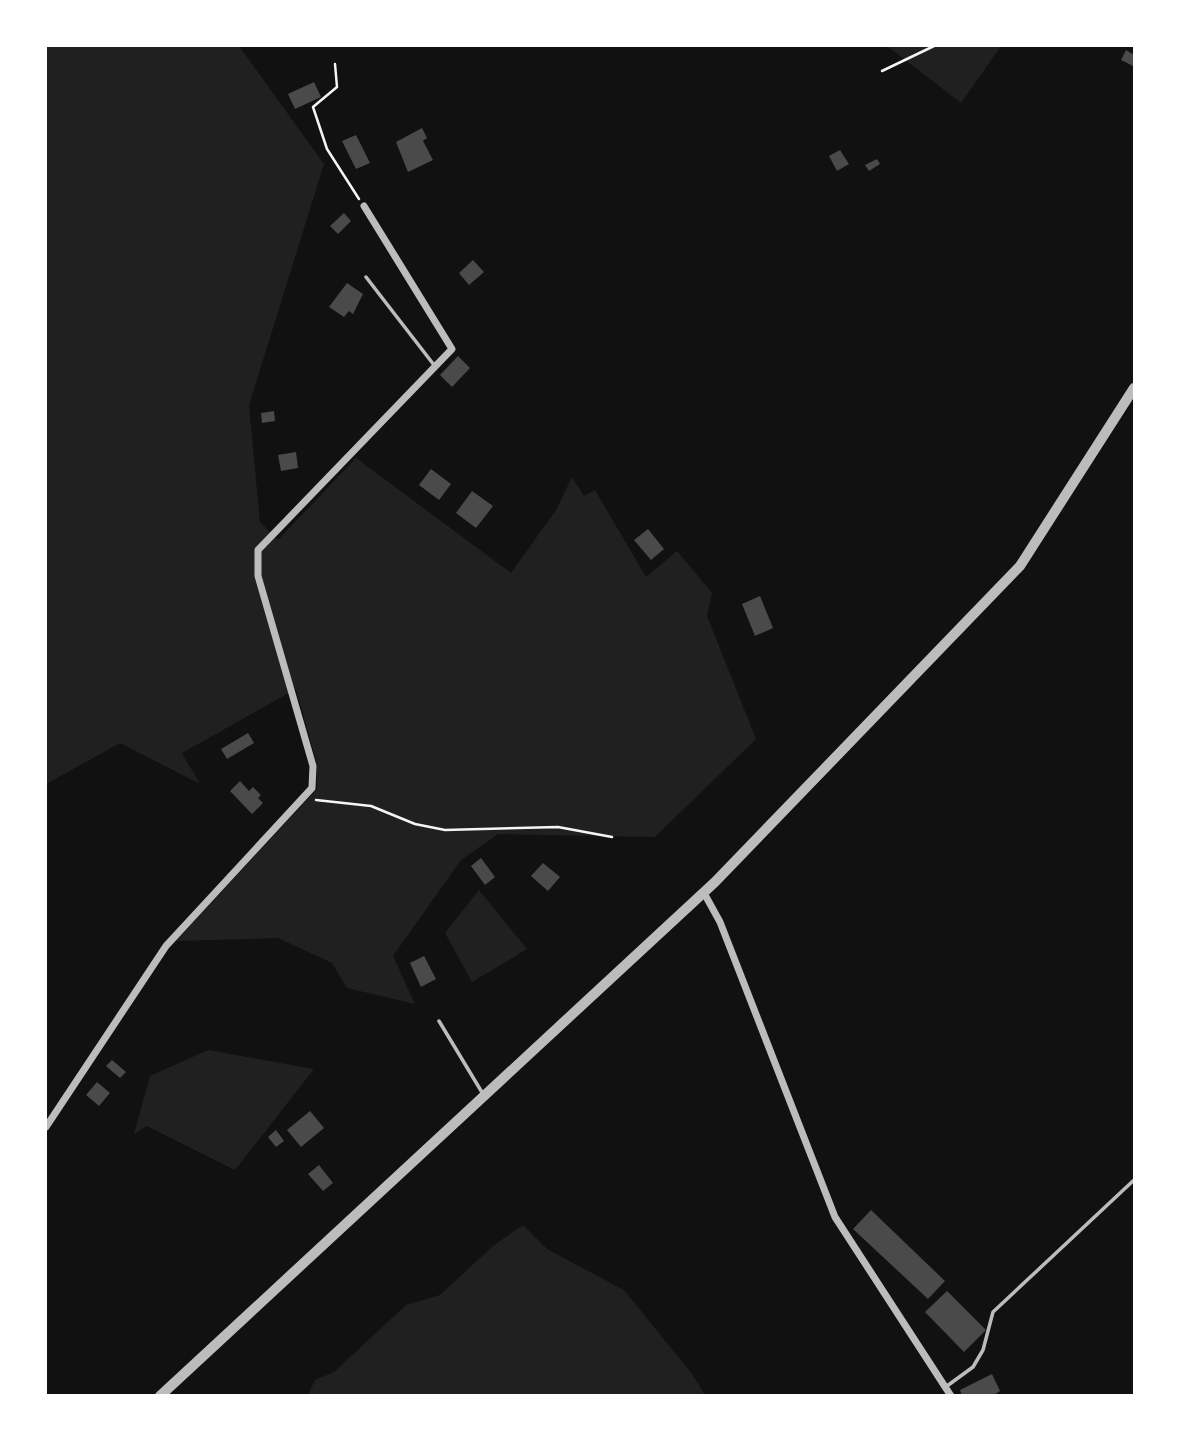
<svg xmlns="http://www.w3.org/2000/svg" width="1180" height="1441" viewBox="0 0 1180 1441" font-family="Poppins,sans-serif">
<style>
.green{fill:#202020}
.building{fill:#4a4a4a}
.lines{fill:none;stroke-linecap:round;stroke-linejoin:round}
.path{stroke:#f5f5f5;stroke-width:2.5}
.service{stroke:#bcbcbc;stroke-width:3.5}
.minor{stroke:#bcbcbc;stroke-width:7}
.tertiary{stroke:#bcbcbc;stroke-width:10}
</style>
<rect width="100%" height="100%" fill="#111"/>
<path class="green" d="M46,46H239L324,164L249,405L260,522L278,540L356,458L511,573L556,510L572,477L584,496L595,490L646,577L677,551L712,593L707,616L756,739L655,837L498,834L461,860L393,956L415,1004L347,988L332,963L278,938L176,941L317,789V764L296,689L182,753L200,784L120,743L46,784Z
M887,46H1001L961,103Z
M479,890L527,949L472,982L445,933Z
M208,1050L314,1069L235,1170L147,1126L134,1134L150,1076Z
M523,1225L547,1249L624,1290L692,1374L705,1395H308L315,1380L334,1372L406,1305L440,1295L493,1246Z"/>
<path class="building" d="M1126,50L1134,55L1133,66L1121,60Z
M314,82L321,97L295,109L288,94Z
M422,128L427,138L423,141L433,160L408,172L396,142Z
M356,135L370,163L356,169L342,141Z
M840,150L849,164L837,171L829,156Z
M877,159L880,164L869,171L865,165Z
M344,213L351,221L338,234L330,226Z
M473,260L484,272L469,285L459,273Z
M347,283L363,294L353,314L349,311L344,317L329,307Z
M458,356L470,368L452,387L440,375Z
M274,411L275,421L262,423L261,413Z
M296,452L298,468L281,471L278,455Z
M431,469L451,484L439,500L419,485Z
M472,491L493,506L476,528L456,513Z
M648,529L664,549L651,560L634,540Z
M760,596L773,628L755,636L742,604Z
M248,733L254,743L227,759L221,749Z
M240,781L249,791L253,787L261,795L258,798L263,803L252,814L230,791Z
M481,858L495,877L485,885L471,866Z
M543,863L560,877L548,891L531,876Z
M424,956L436,979L421,987L410,963Z
M112,1060L126,1072L120,1078L106,1066Z
M97,1082L110,1093L99,1106L86,1095Z
M310,1111L324,1128L301,1147L287,1130Z
M276,1130L284,1141L276,1147L268,1137Z
M319,1165L333,1183L323,1191L308,1174Z
M871,1210L945,1281L928,1299L853,1229Z
M947,1291L986,1330L964,1352L925,1312Z
M992,1374L1000,1391L992,1396H962L960,1390Z"/>
<g class="lines">
<path class="path" d="M335,64L337,87L313,107L327,149L359,199
M882,71L934,46
M316,800L371,806L415,824L445,830L558,827L612,837"/>
<path class="service" d="M366,277L434,365
M439,1021L483,1094
M947,1386L973,1367L983,1350L993,1312L1134,1180"/>
<path class="minor" d="M704,893L720,922L835,1217L951,1396
M46,1127L166,946L312,788L313,766L258,576V550L452,349L364,206"/>
<path class="tertiary" d="M160,1396L715,882L1020,566L1134,388"/>
</g>
<rect width="1180" height="1441" fill="none" stroke="#ffffff" stroke-width="94"/>
</svg>
